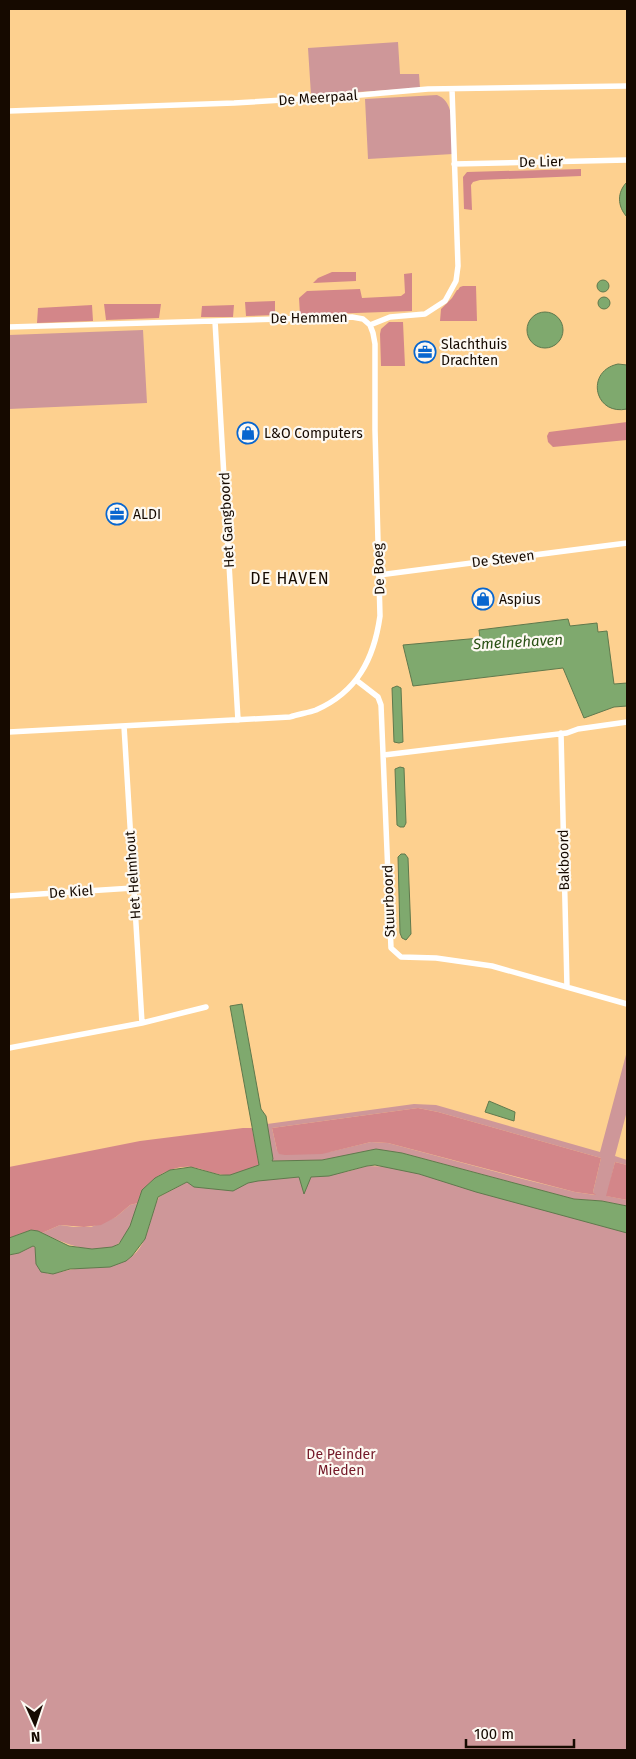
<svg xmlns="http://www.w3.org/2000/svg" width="636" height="1759" viewBox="0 0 636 1759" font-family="'Fira Sans',sans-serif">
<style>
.green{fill:#ce9799;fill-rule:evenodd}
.forest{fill:#d38689}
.water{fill:#7fa96e;stroke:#60794d}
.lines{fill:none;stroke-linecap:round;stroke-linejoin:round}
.street{stroke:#fff;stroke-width:5.5}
.labels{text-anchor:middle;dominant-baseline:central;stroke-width:4.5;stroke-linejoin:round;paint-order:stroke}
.street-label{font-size:14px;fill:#160a00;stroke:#fdf9f2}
.poi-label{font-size:14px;fill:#160a00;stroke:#fdf9f2;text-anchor:start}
.park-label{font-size:14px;fill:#741928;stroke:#fdf9f2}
.water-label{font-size:15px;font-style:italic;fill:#295114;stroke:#fdf9f2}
.quarter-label{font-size:16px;letter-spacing:1px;fill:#160a00;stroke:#fdf9f2}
</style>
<rect width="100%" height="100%" fill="#fdd08f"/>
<path class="green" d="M398,42L400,74H419L420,88L311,95L308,48Z
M437,95C457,102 452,136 453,154L368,159L365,99Z
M143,330L147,403L9,409V335Z
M627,1051V1111L615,1156L627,1160V1165L615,1162L607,1196L627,1200V1206L602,1201L574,1199L402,1153L390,1152L322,1160L271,1161L267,1124L414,1104L436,1105L600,1152ZM418,1108L438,1112L601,1158L593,1192L595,1195L575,1192L519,1178L388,1143L371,1142L329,1152L277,1150L272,1128Z
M367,1166L403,1167L627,1231V1750H9V1255L19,1253L33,1246L37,1250L36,1264L48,1274C57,1274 66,1270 75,1269C104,1265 131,1271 145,1238C151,1225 152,1210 159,1197L187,1182L243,1181L346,1172Z
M138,1203C135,1216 130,1233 120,1242C101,1260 61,1242 42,1233L60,1225L74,1227H91L116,1217L130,1205Z"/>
<path class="forest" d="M581,169V176L480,180L473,182L471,185L472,210L464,209L463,177L467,172Z
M332,272H356V281L313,283L318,278Z
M412,273V311L300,315L299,298L307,291L360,289L362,298L401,296L405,293L404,274Z
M463,286H476L477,321H440L441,309L452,298L457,290H458L460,287Z
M275,301V315L246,316L245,302Z
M104,304H161L159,318L106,320Z
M92,305L93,321L37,323L38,308Z
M234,305L233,317H201L202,306Z
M389,322H403L405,366H381L380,334L381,329Z
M627,422V440L553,447L548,442L547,436L549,432Z
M418,1108L438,1112L601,1158L593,1192L596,1195L575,1192L388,1143L371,1142L322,1154L285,1155L279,1154L277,1150L272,1128Z
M243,1128H252L259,1165C250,1168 240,1175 230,1175C216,1176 205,1169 192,1167C170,1164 142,1182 138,1203L130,1205L116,1217L101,1225L84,1227L60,1225L42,1233L31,1230L9,1238V1167L140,1141Z
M615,1162L627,1165V1200L606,1196Z"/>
<path class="water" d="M627,182V217C617,206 617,192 627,182Z
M597 286a6 6 0 1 1 12 0a6 6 0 1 1-12 0Z
M598 303a6 6 0 1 1 12 0a6 6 0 1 1-12 0Z
M527 330a18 18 0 1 1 36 0a18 18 0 1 1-36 0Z
M618,364L627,365V409C594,416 585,371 618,364Z
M568,619L570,626L597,623L598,632L607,631L614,684L627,683V706L614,707L584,718L563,668L413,686L403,645L480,638L479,630Z
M397,686L401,688L403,742L399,743L394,742L392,688Z
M400,767L404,768L406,823L404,827H400L397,825L395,769Z
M401,854H405L408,858L411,934L406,940L402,938L400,933L398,857Z
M242,1004L261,1109L266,1116L273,1159L272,1161L322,1160L376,1149L402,1153L574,1199L602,1201L627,1206V1233L476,1192L419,1174L375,1165L367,1166L329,1176L311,1177L304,1194L299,1177L258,1181L248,1183L233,1191L194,1187L187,1182L158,1197L145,1239L132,1256L126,1261L110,1267L70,1269L53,1274L41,1272L36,1264L35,1247L33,1246L19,1253L9,1255V1238L31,1230L38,1231L69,1246L92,1249L112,1247L119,1244L130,1226L142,1190L155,1178L170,1170L191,1167L220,1175H230L259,1165L230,1006Z
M489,1101L515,1112L514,1121L485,1112Z"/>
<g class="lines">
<path class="street" d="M9,111L234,103L349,96L428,89L627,86
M454,164L627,160
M215,321L238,720
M9,327L352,317L363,319L370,325L390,317L425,314L445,301L456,281L458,266L452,89
M379,575L627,543
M356,680L378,697L381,705L391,948L401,957L436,958L492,966L627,1004
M124,726L142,1023
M9,732L290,717C298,714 308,713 316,710C357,692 374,659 380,616L375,430V344L373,333L370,325
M561,733L567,987
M384,755L567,733L578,729L627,722
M9,896L133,888
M9,1048L142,1023L206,1007"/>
</g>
<defs>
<g id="office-ring" transform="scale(1.125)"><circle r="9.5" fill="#fdf9f2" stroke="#0866cf" stroke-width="1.5"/><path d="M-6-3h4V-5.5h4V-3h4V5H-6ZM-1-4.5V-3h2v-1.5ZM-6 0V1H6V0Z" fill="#0866cf"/></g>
<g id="shop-ring" transform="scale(1.125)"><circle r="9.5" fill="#fdf9f2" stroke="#0866cf" stroke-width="1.5"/><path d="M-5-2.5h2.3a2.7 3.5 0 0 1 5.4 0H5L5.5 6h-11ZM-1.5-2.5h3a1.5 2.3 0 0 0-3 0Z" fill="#0866cf"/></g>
</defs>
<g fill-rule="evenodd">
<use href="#office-ring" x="425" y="352"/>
<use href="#shop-ring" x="248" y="433"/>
<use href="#office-ring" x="117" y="514"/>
<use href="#shop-ring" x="483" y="599"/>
</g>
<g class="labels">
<g class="street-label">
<text transform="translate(318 98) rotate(-4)">De Meerpaal</text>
<text transform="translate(541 162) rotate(-1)">De Lier</text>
<text transform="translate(309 318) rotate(-1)">De Hemmen</text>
<text transform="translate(227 520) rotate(-93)">Het Gangboord</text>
<text transform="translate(503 559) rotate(-7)">De Steven</text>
<text transform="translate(379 569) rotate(-92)">De Boeg</text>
<text transform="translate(564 860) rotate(-91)">Bakboord</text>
<text transform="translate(133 875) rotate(-94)">Het Helmhout</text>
<text transform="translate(71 892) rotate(-4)">De Kiel</text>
<text transform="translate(389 901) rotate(-92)">Stuurboord</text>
</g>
<g class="poi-label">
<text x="441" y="344">Slachthuis<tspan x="441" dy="16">Drachten</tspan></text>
<text x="264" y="433">L&amp;O Computers</text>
<text x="133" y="514">ALDI</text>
<text x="499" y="599">Aspius</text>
</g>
<g class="park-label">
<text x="341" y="1454">De Peinder<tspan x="341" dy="16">Mieden</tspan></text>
</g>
<g class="water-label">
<text transform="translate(518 642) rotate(-3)">Smelnehaven</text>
</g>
<g class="quarter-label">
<text x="290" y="578">DE HAVEN</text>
</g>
</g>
<rect width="636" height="1759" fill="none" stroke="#160a00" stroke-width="20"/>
<g transform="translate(35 1724) rotate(177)" stroke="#fdf9f2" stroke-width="4" paint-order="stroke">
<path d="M0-4L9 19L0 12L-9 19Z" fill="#160a00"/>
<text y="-8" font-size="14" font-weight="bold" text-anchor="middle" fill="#160a00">N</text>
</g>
<path d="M466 1739v8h108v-8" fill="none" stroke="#160a00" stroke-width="2.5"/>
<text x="474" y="1739" font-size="15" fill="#160a00" stroke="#fdf9f2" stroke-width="4" paint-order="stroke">100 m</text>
</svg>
